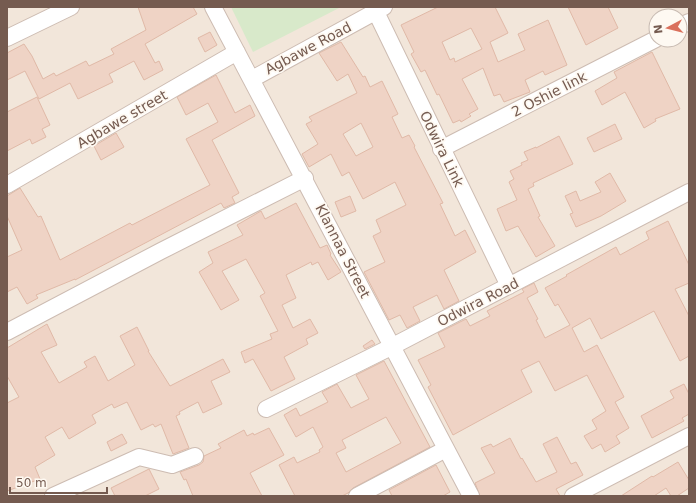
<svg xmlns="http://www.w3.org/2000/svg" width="696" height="503" viewBox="0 0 696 503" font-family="'DejaVu Sans',sans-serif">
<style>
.residential{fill:#f2e6da;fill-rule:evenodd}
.green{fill:#d8e9ca}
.building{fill:#efd3c5;stroke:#e0b9a7;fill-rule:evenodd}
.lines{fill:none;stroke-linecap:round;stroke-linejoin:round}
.minor-casing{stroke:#cdbcb2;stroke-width:18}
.minor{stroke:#fff;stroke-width:16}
.labels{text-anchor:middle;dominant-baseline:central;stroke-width:3.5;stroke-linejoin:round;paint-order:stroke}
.street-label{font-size:14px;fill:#755b50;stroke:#fef9f2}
</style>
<rect width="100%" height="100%" fill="#fbf4ec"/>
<path class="residential" d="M7,7H689V496H7ZM656,16H680V40H656Z"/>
<path class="green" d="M231,7H341L253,52Z"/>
<path class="building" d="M138,7H193L197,14L145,44L155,63L159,61L163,70L144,80L134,61L109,74L113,82L78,99L70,83L39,99L25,71L7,80V53L24,44L32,56L43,79L54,73L56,76L86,61L89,66L114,54L111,49L146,30Z
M438,7H495L508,33L490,42L498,62L525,50L518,34L548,20L567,65L545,75L543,71L525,80L530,92L504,102L500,94L494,96L483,68L462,79L478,109L469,114L471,116L461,122L460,120L453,123L439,94L437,95L425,70L421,72L411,54L414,52L401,25ZM471,28L482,49L455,62L454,58L450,60L442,42Z
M568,7H608L618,28L586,45Z
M210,32L217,45L205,52L198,38Z
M341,42L363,77L365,76L370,87L382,81L398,114L392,117L402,138L409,135L415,146L414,147L443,203L440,204L455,236L465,230L476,252L444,270L459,301L444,309L437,295L413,307L420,321L407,328L400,315L389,320L364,272L385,262L373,236L381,232L376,220L406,205L395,182L363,199L349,172L342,176L331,154L309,167L302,154L318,144L306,124L312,121L309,117L357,93L348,74L337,81L319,53ZM361,123L373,147L356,156L343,134Z
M652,52L680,109L655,119L656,121L644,128L625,92L602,105L595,91L617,78L614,72Z
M216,75L235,113L250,105L255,116L212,140L239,193L232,197L235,203L224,208L221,203L75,280V279L36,295L38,298L27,304L17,287L7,292V257L22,250L7,216V196L20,188L38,217L41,216L60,260L130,223L132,225L210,185L186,139L218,122L208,103L186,115L177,97Z
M37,97L50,125L42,129L46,137L32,144L30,139L7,151V112Z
M615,124L622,139L594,152L587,138Z
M116,133L124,147L101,160L94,146Z
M559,136L573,164L533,183L534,186L528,189L540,216L538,217L555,246L536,257L518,226L506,231L497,209L517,200L509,182L514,179L510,171L522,165L521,163L528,160L524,152L536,147V148Z
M610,173L626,201L601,216L576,227L570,214L573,213L565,196L576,191L580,201L601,192L595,182Z
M350,196L356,211L341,217L335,202Z
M296,203L320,248L327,245L331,254L330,255L341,272L328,280L318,262L312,265L311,262L286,275L296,298L282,305L293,328L310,319L318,333L306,339L308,344L284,357L295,379L271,391L253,359L245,363L241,352L272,339L270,334L278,331L260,296L265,293L246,259L222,271L239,300L221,310L199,272L213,263L208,252L243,235L237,225L261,211L265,219Z
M668,221L689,265V283L675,289L689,316V356L680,361L654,311L601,339L590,318L572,328L584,352L597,345L624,397L615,402L629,428L616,436L620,443L605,452L601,444L592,449L584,436L597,429L592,420L606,411L587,375L555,391L539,361L521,370L532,392L453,435L428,387L431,385L418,360L445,347L438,333L466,319L470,326L490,316L487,311L524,292L522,289L534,283L538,292L527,298L538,319L536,320L545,338L570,325L558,304L555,306L545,288L567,276L566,275L616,247L620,255L649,239L646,232Z
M47,324L57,345L41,352L59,383L87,367L84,362L95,356L108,381L135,365L120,336L137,327L149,351H148L170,386L223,359L230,372L211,381L222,404L203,413L198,402L179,412L180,414L176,416L189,448L173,454L161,424L155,427L153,424L141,430L127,402L114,408L112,404L92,415L96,423L69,439L62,427L45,437L55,455L35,467L40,479L7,491V403L19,397L7,376V348Z
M372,340L375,344L365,349L363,346Z
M384,361L430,447L353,488L348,493L342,496H295L279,465L294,457L297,463L320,452L319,450L323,447L313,427L296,437L284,415L296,408L300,416L328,402L322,392L337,384L351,408L369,399L356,375ZM386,417L401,443L346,472L336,453L346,448L342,440Z
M684,384L689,394V414L682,418L684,421L652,438L641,416L674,398L670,391Z
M269,428L284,455L250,473L262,496H193L186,479L184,480L180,472L199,465L203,462L204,456L221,448L218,444L244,430L247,436L253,433L254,435Z
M122,434L127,443L111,451L107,442Z
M557,437L571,464L576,462L583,475L556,489L560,496H480L475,483L495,473L481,448L491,444L493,447L510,438L521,459L522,458L536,482L557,472L543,444Z
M678,462L689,480V488L677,496H671L666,488L654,496H621L652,476L653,477Z
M436,465L450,492L443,496H392L389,490Z
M149,469L159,489L145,496H115L111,488Z"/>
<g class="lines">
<g class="minor-casing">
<path id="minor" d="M213,7C300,169 384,334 471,496
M376,12L509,286
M680,26L689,22
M7,38L71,7
M252,79L384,7
M441,149L656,39
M7,185L237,52
M7,332L161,251L305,178
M266,409L391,347L689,192
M53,496L139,457L172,465L195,456
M357,496L446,449
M573,496L689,436"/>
</g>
<use href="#minor" class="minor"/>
</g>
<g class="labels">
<g class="street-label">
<text transform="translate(308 48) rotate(-28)">Agbawe Road</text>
<text transform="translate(549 94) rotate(-27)">2 Oshie link</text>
<text transform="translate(122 119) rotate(-30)">Agbawe street</text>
<text transform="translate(442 149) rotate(64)">Odwira Link</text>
<text transform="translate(343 251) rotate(63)">Klannaa Street</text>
<text transform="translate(478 302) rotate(-27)">Odwira Road</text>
</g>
</g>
<rect width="696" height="503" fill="none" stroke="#755b50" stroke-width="16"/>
<g transform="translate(668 28) rotate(263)"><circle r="19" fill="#fef9f2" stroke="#c7bab1"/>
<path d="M0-3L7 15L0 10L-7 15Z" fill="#da705c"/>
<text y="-6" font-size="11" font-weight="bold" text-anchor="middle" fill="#755b50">N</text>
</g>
<path d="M10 487v6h97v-6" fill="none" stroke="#755b50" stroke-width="2"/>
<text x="16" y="487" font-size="12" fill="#755b50" stroke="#fef9f2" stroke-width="3" paint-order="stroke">50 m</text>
</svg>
